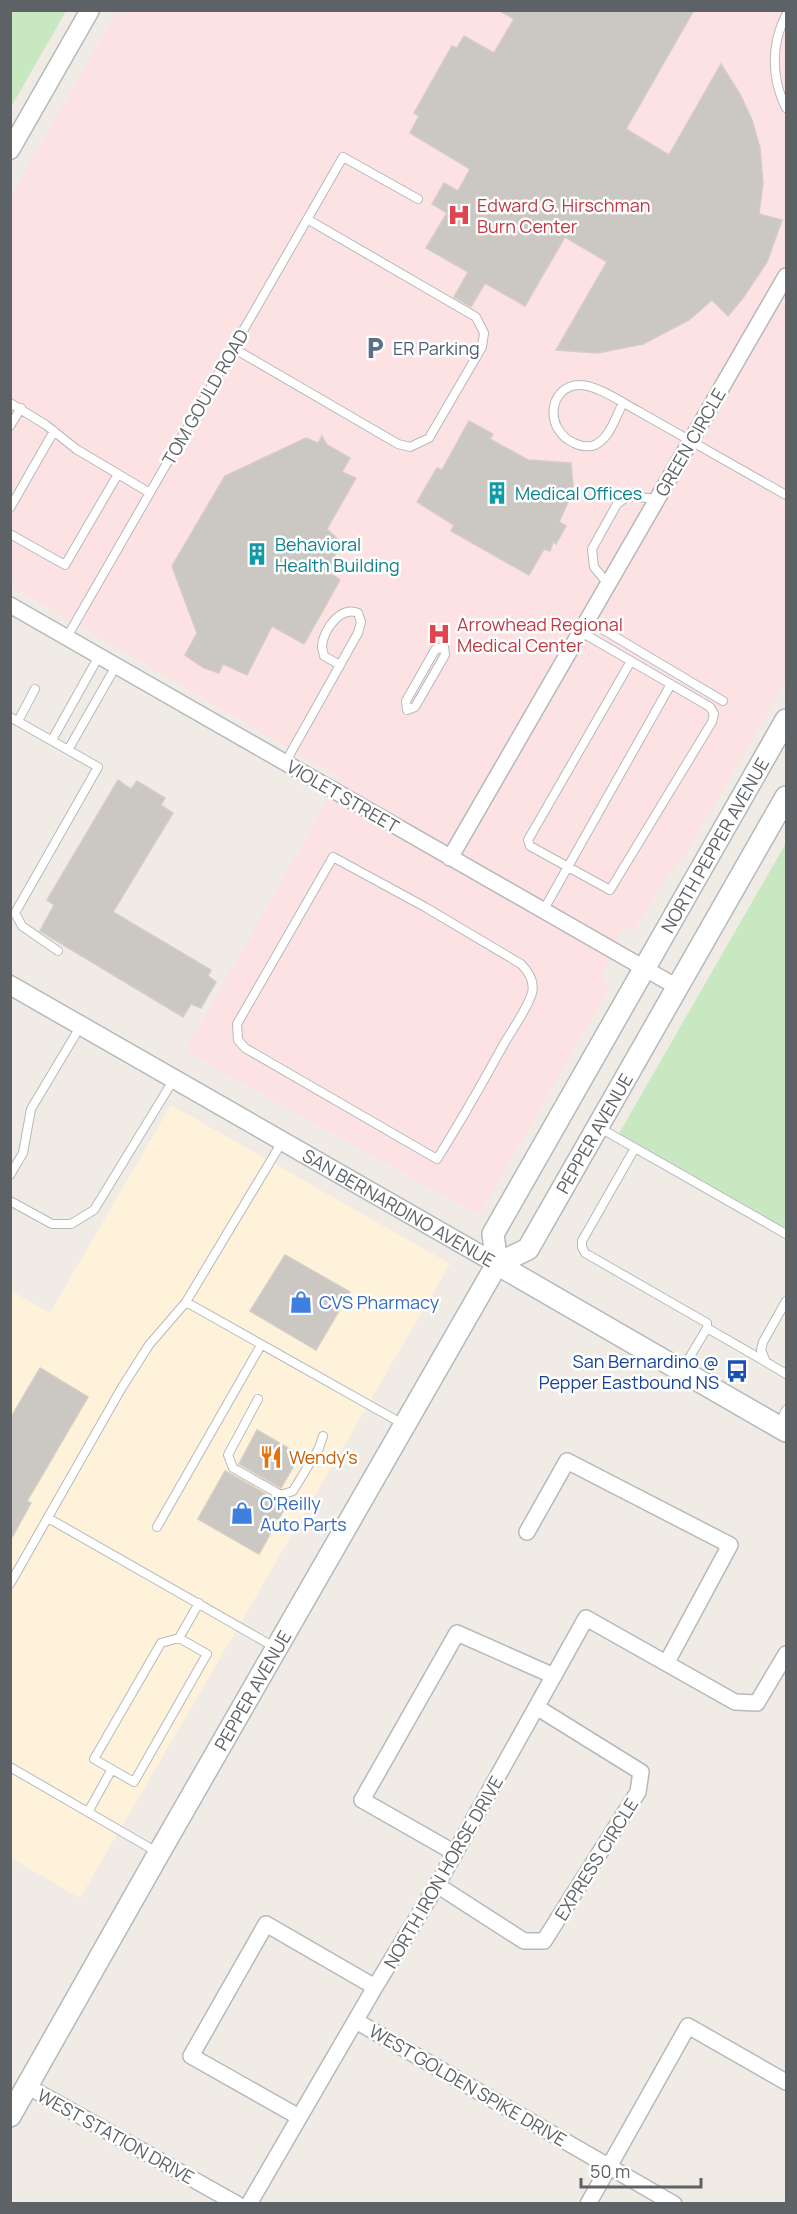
<svg xmlns="http://www.w3.org/2000/svg" width="797" height="2214" viewBox="0 0 797 2214" font-family="Manrope,sans-serif">
<style>
.commercial{fill:#fff2db}
.medical{fill:#fce2e3}
.green{fill:#c7e8c1}
.building{fill:#cbc7c2;stroke:#d5cdc3;stroke-width:1.5}
.lines{fill:none;stroke-linecap:round;stroke-linejoin:round}
.service-casing{stroke:#b6b9bc;stroke-width:10}
.minor-casing{stroke:#b6b9bc;stroke-width:18}
.tertiary-casing{stroke:#b6b9bc;stroke-width:21}
.secondary-casing{stroke:#b4b9bd;stroke-width:24}
.service{stroke:#fff;stroke-width:8}
.minor{stroke:#fff;stroke-width:15}
.tertiary{stroke:#fff;stroke-width:18}
.secondary{stroke:#fff;stroke-width:21}
.labels{text-anchor:middle;dominant-baseline:central;stroke-width:5;stroke-linejoin:round;paint-order:stroke}
.health-label{font-size:18px;fill:#be3a42;stroke:#fff;text-anchor:start}
.service-label{font-size:18px;fill:#4e5e75;stroke:#fff;text-anchor:start}
.street-label{font-size:18px;fill:#5d6266;stroke:#fff}
.culture-label{font-size:18px;fill:#0d838f;stroke:#fff;text-anchor:start}
.shop-label{font-size:18px;fill:#366cbe;stroke:#fff;text-anchor:start}
.transit-label{font-size:18px;fill:#164399;stroke:#fff;text-anchor:end}
.food-label{font-size:18px;fill:#c56008;stroke:#fff;text-anchor:start}
</style>
<rect width="100%" height="100%" fill="#f0ece5"/>
<path class="commercial" d="M171,1105L450,1264L80,1898L11,1858V1291L50,1313Z"/>
<path class="medical" d="M117,11H786V682L685,855L665,880L635,928L620,932L603,974L609,989L481,1212H473L185,1051L340,778L11,586V196Z"/>
<path class="green" d="M11,10L66,11L11,107L10,11Z
M786,843V1228L617,1137Z"/>
<path class="building" d="M498,10H694L626,129L669,155L721,64L740,94L752,120L760,148L763,183L759,214L782,220L767,262L743,298L728,316L712,300L689,320L643,344L598,353L556,350L607,262L565,237L525,306L485,283L471,307L454,297L468,272L426,248L447,213L432,204L444,183L458,191L470,169L410,133L419,116L414,113L452,46L457,48L464,36L494,53L514,19Z
M469,421L493,434L490,439L528,460L571,463L573,486L569,500L559,522L566,526L556,544L553,542L550,551L544,549L529,575L451,531L454,525L417,502L437,468L442,470Z
M322,436L327,445L350,458L342,472L356,478L327,529L341,542L328,571L340,580L304,644L272,626L247,675L223,664L219,673L204,668L185,655L197,633L172,566L225,476L306,438L318,443Z
M118,780L131,789L137,781L165,798L161,805L173,813L113,912L211,970L208,976L216,982L201,1008L191,1004L183,1017L40,931L54,905L47,900Z
M285,1255L350,1292L316,1350L250,1311Z
M40,1368L88,1397L27,1501L31,1503L10,1541V1419Z
M257,1430L300,1455L281,1488L239,1464Z
M225,1471L275,1499V1500L286,1506L259,1554L198,1519Z"/>
<g class="lines">
<g class="service-casing">
<path id="service" d="M786,15C771,44 771,78 786,108
M233,348L398,444L410,447L429,438L482,347L484,333L476,317L307,219
M10,403L46,425L76,449L150,493
M623,403C615,418 609,441 592,446C585,447 580,446 574,443C543,429 549,385 580,385C597,385 623,403 638,411C688,439 737,467 786,495
M10,426L21,408
M10,508L54,431
M10,534L65,565L118,474
M608,584L594,567L592,549L617,504L628,496L657,499
M587,620L723,701
M581,632L710,707L714,714L712,722L610,890L530,846L528,840L631,661
M67,637L343,157L418,199
M444,646L445,655L415,707L407,710L406,701L435,650Z
M10,717L98,767L15,913L22,926L58,951
M18,721L35,689
M52,740L99,656
M68,750L116,666
M285,763L358,633L361,622L358,613C341,605 323,630 322,646C322,648 324,655 324,656L340,665
M333,857L425,907L521,964C529,972 535,981 532,993C527,1009 514,1027 505,1042C483,1082 461,1121 437,1159L245,1048L238,1040L237,1024Z
M543,911L671,684
M600,1128L786,1234
M635,1148L582,1241V1247L585,1253L707,1323V1328L766,1362
M10,1175L23,1153L31,1109L80,1027
M10,1201L52,1224H71L94,1210L174,1079
M786,1301L763,1342L761,1350L766,1362L786,1374
M186,1302L403,1424
M682,1370L707,1328
M258,1399L228,1455L233,1468L281,1495L293,1491L319,1448L323,1436
M779,1425L786,1410
M48,1518L276,1648
M157,1527L261,1345
M10,1584L121,1389L149,1345L186,1302L282,1142
M179,1638L207,1654L134,1782L94,1759L161,1643L179,1638L199,1603
M10,1767L157,1852
M88,1812L112,1769"/>
</g>
<g class="minor-casing">
<path id="minor" d="M10,605L677,987
M450,858L786,276
M527,1532L567,1461L730,1545L667,1662
M455,1853L362,1800L457,1633L554,1676
M437,1885L524,1941H544L638,1792L641,1772L538,1708
M356,2021L674,2204
M27,2086L237,2204
M299,2117L191,2056L266,1924L375,1987
M249,2204L375,1987L437,1885L586,1618L735,1702L757,1703L786,1654
M588,2204L688,2026L786,2082"/>
</g>
<g class="tertiary-casing">
<g id="tertiary">
<path d="M10,150L90,10"/>
<path id="s1" d="M10,985L497,1264"/>
</g>
</g>
<g class="secondary-casing">
<g id="secondary">
<path id="s2" d="M497,1264L493,1234L786,720"/>
<path d="M497,1264L786,1431"/>
<path id="s3" d="M10,2116L159,1853L497,1264L528,1249L786,797"/>
</g>
</g>
<use href="#service" class="service"/>
<use href="#minor" class="minor"/>
<use href="#tertiary" class="tertiary"/>
<use href="#secondary" class="secondary"/>
</g>
<defs>
<g id="hospital-bare" transform="scale(1.8)"><path d="M-5-5h3v3.5h4V-5h3V5h-3V1.5h-4V5h-3Z" fill="#e0444e" stroke="#fff" stroke-width="2.5" paint-order="stroke"/></g>
<g id="parking-bare" transform="scale(1.8)"><path d="M-3.5-5.5H1a3.5 3.5 0 0 1 0 7H-1V5.5H-3.5ZM-1-3.4V-.6H.8a1.4 1.4 0 0 0 0-2.8Z" fill="#5c6f8a" stroke="#fff" stroke-width="2.5" paint-order="stroke"/></g>
<g id="building-bare" transform="scale(1.8)"><path d="M-4-6H4V6H1V3H-1V6H-4ZM-2.5-4.3h1.7v1.8h-1.7ZM.8-4.3h1.7v1.8H.8ZM-2.5-1h1.7V.8h-1.7ZM.8-1h1.7V.8H.8Z" fill="#0f9aa8" stroke="#fff" stroke-width="2.5" paint-order="stroke"/></g>
<g id="shop-bare" transform="scale(1.8)"><path d="M-5-2.5h2.3a2.7 3.5 0 0 1 5.4 0H5L5.5 6h-11ZM-1.5-2.5h3a1.5 2.3 0 0 0-3 0Z" fill="#3f7fe0" stroke="#fff" stroke-width="2.5" paint-order="stroke"/></g>
<g id="bus-bare" transform="scale(1.8)"><path d="M-5-6H5V4H4V6H2V4H-2V6H-4V4H-5ZM-3.5-4V0h7V-4ZM-3.5 1.2v1.5H-2V1.2ZM2 1.2v1.5H3.5V1.2Z" fill="#1a4fb4" stroke="#fff" stroke-width="2.5" paint-order="stroke"/></g>
<g id="restaurant-bare" transform="scale(1.8)"><path d="M-5-6h1v4h1v-4h1v4h1v-4h1v5L-1.5 .5V6h-2V.5L-5-1ZM5-6V6H3V1.5H1.5Q1.5-4 5-6Z" fill="#e8710a" stroke="#fff" stroke-width="2.5" paint-order="stroke"/></g>
</defs>
<g fill-rule="evenodd">
<use href="#hospital-bare" x="459" y="215"/>
<use href="#parking-bare" x="375" y="348"/>
<use href="#building-bare" x="497" y="493"/>
<use href="#building-bare" x="257" y="554"/>
<use href="#hospital-bare" x="439" y="634"/>
<use href="#shop-bare" x="301" y="1302"/>
<use href="#bus-bare" x="737" y="1371"/>
<use href="#restaurant-bare" x="271" y="1457"/>
<use href="#shop-bare" x="242" y="1513"/>
</g>
<g class="labels">
<g class="health-label">
<text x="477" y="205">Edward G. Hirschman<tspan x="477" dy="21">Burn Center</tspan></text>
<text x="457" y="624">Arrowhead Regional<tspan x="457" dy="21">Medical Center</tspan></text>
</g>
<g class="service-label">
<text x="393" y="348">ER Parking</text>
</g>
<g class="street-label">
<text transform="translate(205 397) rotate(-60)">TOM GOULD ROAD</text>
<text transform="translate(690 442) rotate(-60)">GREEN CIRCLE</text>
<text transform="translate(343 796) rotate(30)">VIOLET STREET</text>
<text stroke="none"><textPath href="#s2" startOffset="478">NORTH PEPPER AVENUE</textPath></text>
<text stroke="none"><textPath href="#s3" startOffset="1149">PEPPER AVENUE</textPath></text>
<text stroke="none"><textPath href="#s1" startOffset="448">SAN BERNARDINO AVENUE</textPath></text>
<text stroke="none"><textPath href="#s3" startOffset="490">PEPPER AVENUE</textPath></text>
<text transform="translate(596 1859) rotate(-58)">EXPRESS CIRCLE</text>
<text transform="translate(443 1872) rotate(-60)">NORTH IRON HORSE DRIVE</text>
<text transform="translate(468 2085) rotate(30)">WEST GOLDEN SPIKE DRIVE</text>
<text transform="translate(116 2136) rotate(29)">WEST STATION DRIVE</text>
</g>
<g class="culture-label">
<text x="515" y="493">Medical Offices</text>
<text x="275" y="544">Behavioral<tspan x="275" dy="21">Health Building</tspan></text>
</g>
<g class="shop-label">
<text x="319" y="1302">CVS Pharmacy</text>
<text x="260" y="1503">O'Reilly<tspan x="260" dy="21">Auto Parts</tspan></text>
</g>
<g class="transit-label">
<text x="719" y="1361">San Bernardino @<tspan x="719" dy="21">Pepper Eastbound NS</tspan></text>
</g>
<g class="food-label">
<text x="289" y="1457">Wendy's</text>
</g>
</g>
<rect width="797" height="2214" fill="none" stroke="#5d6266" stroke-width="24"/>
<path d="M581 2178v9h120v-9" fill="none" stroke="#5d6266" stroke-width="3"/>
<text x="590" y="2178" font-size="18" fill="#5d6266" stroke="#ffffff" stroke-width="4.5" paint-order="stroke">50 m</text>
</svg>
